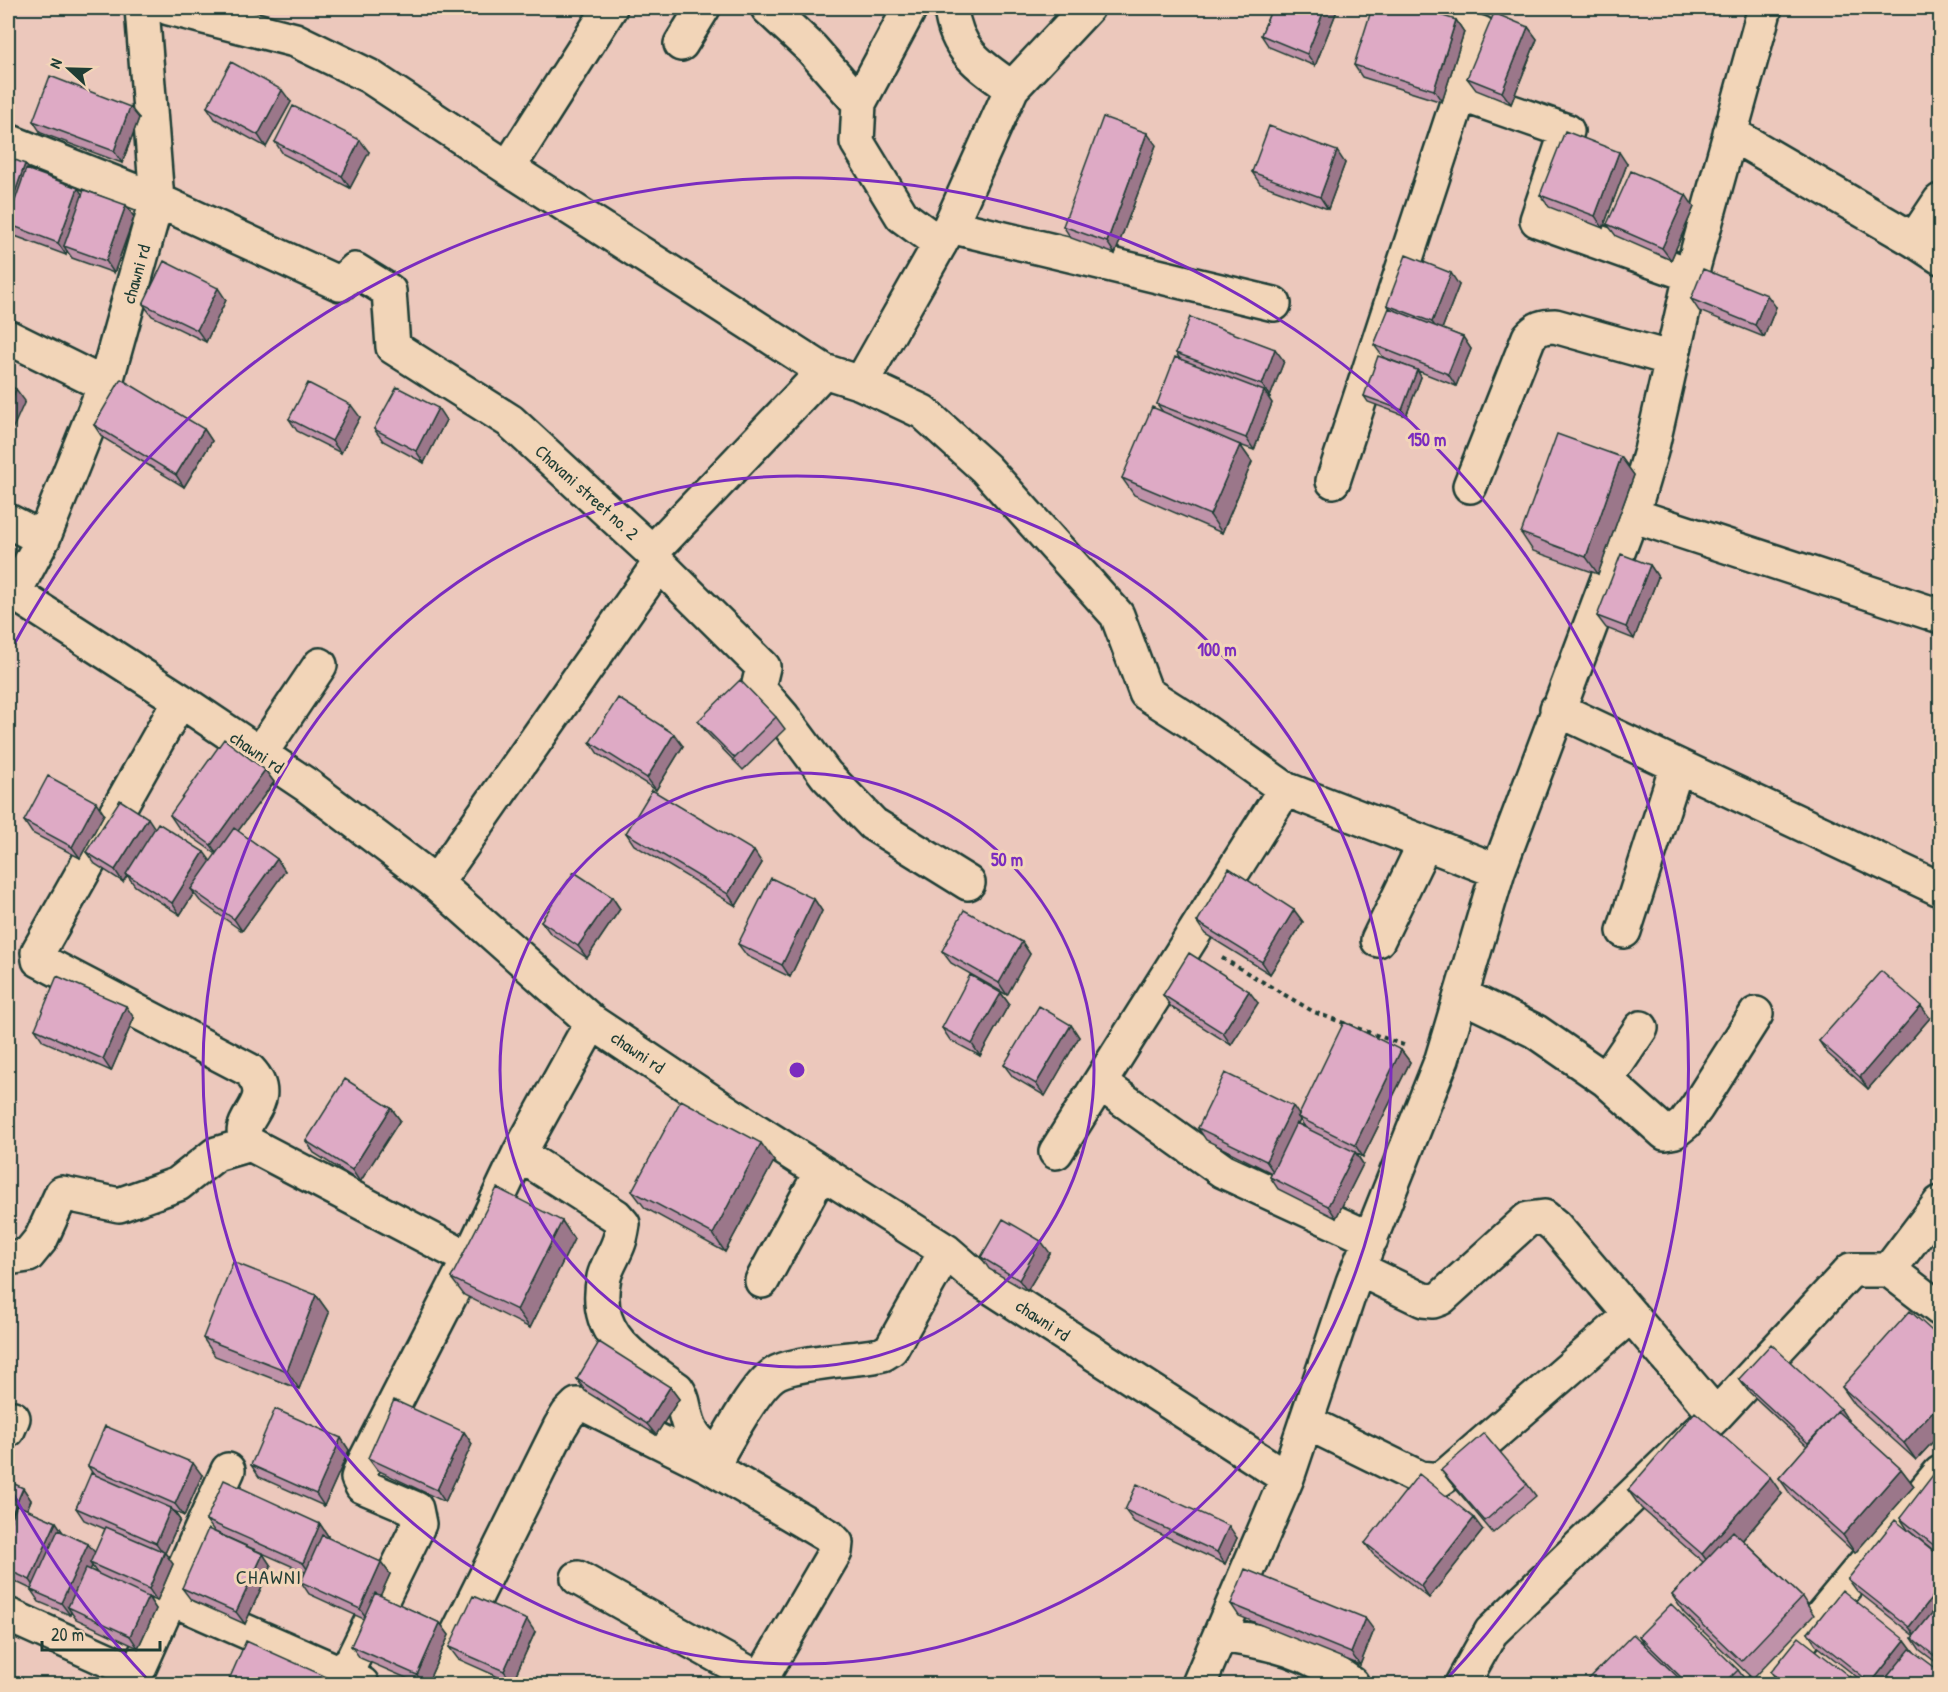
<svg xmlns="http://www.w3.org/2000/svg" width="1948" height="1692" viewBox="0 0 1948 1692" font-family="'Patrick Hand',sans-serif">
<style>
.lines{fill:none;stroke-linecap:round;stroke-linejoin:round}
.minor-casing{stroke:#1f3d34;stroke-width:38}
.path{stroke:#1f3d34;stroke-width:4;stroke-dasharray:4.5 4.5;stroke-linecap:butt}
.minor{stroke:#f2d5b8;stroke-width:33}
.wall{fill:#bf92a9;stroke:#1f3d34;stroke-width:1.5;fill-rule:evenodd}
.shaded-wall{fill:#9b778a;stroke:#1f3d34;stroke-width:1.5}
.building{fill:#deaac5;stroke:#1f3d34;stroke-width:1.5}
.ring{fill:none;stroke:#7b2cbf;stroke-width:3}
.labels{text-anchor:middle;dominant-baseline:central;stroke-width:6;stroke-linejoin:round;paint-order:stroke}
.street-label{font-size:18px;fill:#1f3d34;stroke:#f2d5b8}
.neighbourhood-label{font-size:20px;letter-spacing:1.5px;fill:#1f3d34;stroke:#f2d5b8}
.centre{fill:#7b2cbf;stroke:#f2d5b8;stroke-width:3}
.ring-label{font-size:18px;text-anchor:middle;font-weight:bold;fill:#7b2cbf;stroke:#f2d5b8;stroke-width:6;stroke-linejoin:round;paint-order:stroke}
</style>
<rect width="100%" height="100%" fill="#ecc8bc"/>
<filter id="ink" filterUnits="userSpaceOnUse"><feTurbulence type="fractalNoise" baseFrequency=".0167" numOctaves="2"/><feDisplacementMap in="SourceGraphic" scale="12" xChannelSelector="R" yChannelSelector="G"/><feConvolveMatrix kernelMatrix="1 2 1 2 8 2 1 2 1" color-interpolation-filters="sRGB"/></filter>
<g filter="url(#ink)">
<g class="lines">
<g class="minor-casing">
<path id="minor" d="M142,8L157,200L105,385L43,539L14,593L180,700L308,786L436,883L592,1022L733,1116L946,1251L977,1278L1287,1478
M169,8L295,40L369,76L508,168L824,371L861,383L923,412L985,468L1117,615L1146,693L1193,723L1285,789L1498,871
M768,8L812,49L859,103
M910,8L859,103L857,142L902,216L940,244
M951,8C955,50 980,66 1012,88
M681,44L703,8
M1460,94L1567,131L1537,220L1691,275
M1730,133L1914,240L1940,257
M8,141L157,200L340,284L355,270L389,291L393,347L510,421L652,552L659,564L763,667L758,688L783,717L826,775L873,824L968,883
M508,168L610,8
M950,226L1274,304
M1914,240L1940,201
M8,337L105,385
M861,383L950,226L1012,88L1087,8
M1333,481L1480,33L1404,8
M1470,486L1529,337C1537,328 1543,326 1555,326L1672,359
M1632,515L1940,616
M8,521L43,539
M652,552L824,371
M180,700L38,952L39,960L249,1070C282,1105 227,1120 250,1144L469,1259
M1557,709L1940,889
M260,754L320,665
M436,883L659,564
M1624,931L1677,766
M1378,940L1425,843
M1461,995L1535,1031L1606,1080L1665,1133L1675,1131L1685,1123L1697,1107L1756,1014
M1606,1080L1641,1028
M1100,1083L1223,1171L1371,1239
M1056,1152L1285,789
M519,1154L616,1216L623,1224C622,1230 621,1237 619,1242C615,1254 607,1265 604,1277C591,1337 636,1358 677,1389C684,1399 683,1405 686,1416C691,1437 701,1445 719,1455
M8,1258L28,1255L41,1239L62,1193L119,1205L178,1184L216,1154L250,1144
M1359,1269L1423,1300L1433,1301L1441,1298L1528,1219L1544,1217L1555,1226L1716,1415
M1889,1270L1940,1309
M762,1281L821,1172
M1306,1422L1420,1478L1439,1480L1448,1474L1631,1315
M8,1430L13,1418
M711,1467L830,1537L836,1543L835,1552L758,1684
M578,1578L761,1680
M172,1599L345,1675
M8,1615L137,1673
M1220,1635C1274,1643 1307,1650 1352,1684
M442,1665L560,1427L568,1414L577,1405L588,1406L711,1467C725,1444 756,1382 778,1372C800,1362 848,1360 874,1356L883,1354L891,1349L946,1251
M132,1684L228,1470
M362,1684L345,1675L419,1524L416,1509L362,1486L358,1478L361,1469L469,1259L519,1154L592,1022
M431,1684L442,1665L478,1684
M1199,1684L1287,1478L1353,1282L1442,1059L1498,871L1632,515L1651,451L1691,275L1765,8
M1462,1684L1491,1632L1716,1415L1851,1270H1889L1940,1203
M1765,1684L1940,1473"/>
</g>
<path class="path" d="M1222,958L1314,1012L1406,1046"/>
<use href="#minor" class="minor"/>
</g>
<path class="wall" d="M1272,8H1338L1315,66L1269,47L1261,35Z
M1454,8H1476L1474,15Z
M1456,20L1464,32L1442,102L1362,77L1354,65Z
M1528,27L1537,39L1511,104L1476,90L1467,78Z
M291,102L266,147L215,119L207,107Z
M139,118L122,163L41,133L33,121Z
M275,142L369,152L350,188L283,154Z
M1156,145L1115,254L1071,238L1063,226Z
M8,157L30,171L78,188L82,195L134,217L114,273L72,258L67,251L66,255L15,236L12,233L11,236L8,234Z
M1345,163L1328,209L1260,184L1252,172Z
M1627,164L1603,228L1549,207L1540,195Z
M1694,207L1671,260L1616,236L1607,224Z
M1459,285L1442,329L1463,337L1471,349L1456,386L1383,357L1374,345L1390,308L1387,305Z
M1691,299L1776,307L1764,337L1699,311Z
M226,300L206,342L152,316L143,304Z
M1176,353L1284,361L1270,397L1267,396L1272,403L1254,450L1237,444L1240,445L1252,462L1222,533L1134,495L1122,478L1163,412L1157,404L1180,359Z
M1417,370L1421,377L1406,416L1368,402L1364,396Z
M360,417L341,453L297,431L289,419Z
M446,420L424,463L383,441L374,429Z
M94,425L204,429L212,441L184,487L102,437Z
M1621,457L1634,475L1598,574L1533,551L1521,533Z
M1650,565L1658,577L1634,639L1606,628L1597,616Z
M776,717L785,729L743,770L707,733L698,721Z
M590,742L683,746L656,790L598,754Z
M265,770L274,782L238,831L277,859L285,871L242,931L200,901L194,893L180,915L135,886L127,875L123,882L95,864L86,852L155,828L211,862L216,854L178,827L170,815Z
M104,814L80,858L32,833L24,821Z
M626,833L762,863L736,906L634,845Z
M612,897L620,909L587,958L550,933L541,921Z
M814,899L822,911L790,977L747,956L738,944Z
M1294,910L1303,922L1270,974L1205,934L1197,922Z
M1022,942L1030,954L1007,995L951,963L942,951Z
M1001,993L1009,1004L980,1056L950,1040L942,1028Z
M1163,995L1258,1003L1231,1045L1171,1007Z
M134,1018L111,1071L43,1041L35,1029Z
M1930,1018L1868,1089L1827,1053L1819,1041Z
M1071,1025L1079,1037L1045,1096L1013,1077L1004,1065Z
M1401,1050L1410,1062L1363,1157L1356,1153L1363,1164L1336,1218L1278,1189L1270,1177L1272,1173L1206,1140L1198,1128L1299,1116ZM1300,1120L1305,1127L1298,1124Z
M391,1108L400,1120L360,1182L314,1153L306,1141Z
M774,1161L725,1252L645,1208L632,1191Z
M562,1221L574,1239L530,1328L464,1295L451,1278Z
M1050,1253L1027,1291L989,1269L981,1257Z
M316,1295L329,1313L299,1389L215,1356L203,1338Z
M1941,1339V1433L1916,1460L1855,1405L1842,1387Z
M577,1379L670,1387L679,1399L656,1435L585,1391Z
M1739,1379L1848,1420V1421L1901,1469L1914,1486L1855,1553L1791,1495L1779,1478L1807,1446L1748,1391Z
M464,1432L472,1444L445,1502L377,1470L368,1458Z
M341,1438L349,1450L324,1506L259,1477L251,1465Z
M88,1466L202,1475L184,1516L174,1511L180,1520L165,1553L173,1564L157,1601L148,1597L156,1609L138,1648L76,1619L71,1612L70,1615L39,1602L31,1590V1589L8,1578V1481L23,1488L31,1500L27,1510L56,1522L63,1533L95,1553L105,1529L84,1520L76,1508L93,1474ZM92,1566L97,1573L90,1570Z
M1441,1470L1527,1484L1536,1496L1493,1533L1450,1482Z
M1941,1475V1556L1908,1530L1900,1518Z
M1628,1490L1782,1494L1743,1540L1802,1597L1814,1615L1753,1679L1684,1613L1672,1595L1703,1562L1641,1508Z
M1125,1510L1237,1538L1225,1564L1134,1522Z
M206,1520L320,1524L328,1536L327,1538L381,1562L390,1574L380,1596L440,1623L449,1635L427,1684H420L360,1658L351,1646L364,1619L309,1594L301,1582L305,1572L215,1532Z
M1483,1530L1429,1598L1373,1554L1365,1543Z
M263,1554L271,1566L245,1624L191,1600L182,1588Z
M1941,1557V1666L1920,1650L1912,1638L1914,1636L1857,1591L1848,1579Z
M1231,1604L1374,1630L1360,1665L1239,1616Z
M535,1632L512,1683L458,1659L449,1647Z
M1808,1633L1905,1640L1913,1651L1941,1684H1894L1891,1681L1888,1684H1866L1816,1645Z
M1639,1636L1738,1670L1747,1682L1744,1684H1584L1646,1647Z
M1771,1672L1859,1684H1780Z"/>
<path class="shaded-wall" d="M1325,8H1338L1315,66L1307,54Z
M1469,8H1476L1474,15Z
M1456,20L1464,32L1442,102L1434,90Z
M1528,27L1537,39L1511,104L1502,92Z
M282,90L291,102L266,147L258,135Z
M130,107L139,118L122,163L114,151Z
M1147,133L1156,145L1115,254L1107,242Z
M360,140L369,152L350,188L342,176Z
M1337,151L1345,163L1328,209L1320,197Z
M1619,152L1627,164L1603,228L1595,216Z
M25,164L34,176L8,224V212Z
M78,188L86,200L64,246L67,251L66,255L58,243Z
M1686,195L1694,207L1671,260L1662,248Z
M126,205L134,217L114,273L106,261Z
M8,226L12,233L11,236L8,230Z
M1451,273L1459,285L1440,334L1432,322Z
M218,288L226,300L206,342L197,330Z
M1767,295L1776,307L1764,337L1755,325Z
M1463,337L1471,349L1456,386L1448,374Z
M1275,349L1284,361L1270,397L1262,385Z
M1417,370L1421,377L1406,416L1402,410Z
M16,389L25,401L8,439V408Z
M1264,391L1272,403L1254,450L1246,438Z
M351,405L360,417L341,453L332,441Z
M438,408L446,420L424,463L416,451Z
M204,429L212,441L184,487L176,475Z
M1240,445L1252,462L1222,533L1210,515Z
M1621,457L1634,475L1598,574L1586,557Z
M1650,565L1658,577L1634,639L1626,627Z
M674,734L683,746L656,790L647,778Z
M265,770L274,782L219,857L211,845Z
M96,802L104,814L80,858L72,847Z
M148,818L156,830L123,882L115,870Z
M754,851L762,863L736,906L728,894Z
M204,852L212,863L191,889L194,893L180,915L172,903Z
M277,859L285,871L242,931L234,919Z
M612,897L620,909L587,958L578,946Z
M814,899L822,911L790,977L782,965Z
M1294,910L1303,922L1270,974L1262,962Z
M1022,942L1030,954L1007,995L999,983Z
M1249,991L1258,1003L1231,1045L1223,1033Z
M1001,993L1009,1004L980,1056L972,1044Z
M126,1006L134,1018L111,1071L103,1059Z
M1921,1006L1930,1018L1868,1089L1860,1077Z
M1071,1025L1079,1037L1045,1096L1036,1084Z
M1401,1050L1410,1062L1363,1157L1355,1145Z
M1293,1106L1301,1118L1298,1117L1300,1120L1274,1173L1266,1161Z
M391,1108L400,1120L360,1182L352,1170Z
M761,1143L774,1161L725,1252L713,1234Z
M1355,1152L1363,1164L1336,1218L1328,1206Z
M562,1221L574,1239L530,1328L517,1310Z
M1041,1241L1050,1253L1027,1291L1019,1280Z
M316,1295L329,1313L299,1389L287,1371Z
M670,1387L679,1399L656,1435L647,1424Z
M1941,1402V1433L1916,1460L1904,1443Z
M1840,1408L1848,1420L1817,1455L1808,1443Z
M464,1432L472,1444L445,1502L437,1490Z
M341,1438L349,1450L324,1506L316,1494Z
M193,1463L202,1475L184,1516L175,1504Z
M1901,1469L1914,1486L1855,1553L1843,1535Z
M1770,1477L1782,1494L1715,1572L1702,1554Z
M23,1488L31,1500L8,1554V1523Z
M171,1508L180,1520L165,1553L173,1564L157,1601L149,1589L164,1554L156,1543Z
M1474,1518L1483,1530L1429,1598L1421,1586Z
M56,1522L64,1534L38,1592L30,1580Z
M320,1524L328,1536L311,1575L303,1563Z
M1229,1526L1237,1538L1225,1564L1217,1552Z
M88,1544L97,1555L90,1563L92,1566L72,1609L68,1607L71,1612L70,1615L61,1603Z
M263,1554L271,1566L245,1624L236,1612Z
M381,1562L390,1574L369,1621L360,1609Z
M1941,1586V1609L1917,1639L1909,1627Z
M148,1597L156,1609L138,1648L130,1636Z
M1365,1618L1374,1630L1360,1665L1351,1653Z
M527,1620L535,1632L512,1683L504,1671Z
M440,1623L449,1635L427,1684H424L417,1675Z
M1905,1640L1914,1652L1888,1676L1891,1681L1888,1684H1872L1871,1683Z
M329,1678L333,1684H326Z"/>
<path class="building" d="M1272,8H1325L1307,54L1261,35Z
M1372,8H1417L1456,20L1434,90L1354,65Z
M1494,13L1528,27L1502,92L1467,78Z
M231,62L282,90L258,135L207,107Z
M50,76L130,107L114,151L33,121Z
M293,106L360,140L342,176L275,142Z
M1103,117L1147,133L1107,242L1063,226Z
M1269,126L1337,151L1320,197L1252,172Z
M1565,131L1619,152L1595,216L1540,195Z
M8,157L25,164L8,212Z
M26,169L78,188L58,243L8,224V221Z
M1631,171L1686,195L1662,248L1607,224Z
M84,190L126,205L106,261L64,246Z
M1406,255L1451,273L1432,322L1387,305Z
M164,261L218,288L197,330L143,304Z
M1703,269L1767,295L1755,325L1691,299Z
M1389,308L1463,337L1448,374L1374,345Z
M1190,317L1275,349L1262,385L1176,353Z
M1378,356L1417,370L1402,410L1364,396Z
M1175,357L1264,391L1246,438L1157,404Z
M121,379L204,429L176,475L94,425Z
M308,383L351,405L332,441L289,419Z
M8,385L16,389L8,408Z
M397,387L438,408L416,451L374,429Z
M1152,407L1240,445L1210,515L1122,478Z
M1557,434L1621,457L1586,557L1521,533Z
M1621,554L1650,565L1626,627L1597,616Z
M740,680L776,717L735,758L698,721Z
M618,698L674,734L647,778L590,742Z
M224,739L265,770L211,845L170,815Z
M48,776L96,802L72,847L24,821Z
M652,790L754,851L728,894L626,833Z
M120,800L148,818L115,870L86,852Z
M158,823L204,852L172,903L126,874Z
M234,828L277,859L234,919L191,889Z
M1229,868L1294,910L1262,962L1197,922Z
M574,872L612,897L578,946L541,921Z
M771,878L814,899L782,965L738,944Z
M964,910L1022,942L999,983L942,951Z
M1189,953L1249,991L1223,1033L1163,995Z
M1881,971L1921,1006L1860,1077L1819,1041Z
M970,975L1001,993L972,1044L942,1028Z
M57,976L126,1006L103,1059L35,1029Z
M1039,1006L1071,1025L1036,1084L1004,1065Z
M1344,1022L1401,1050L1355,1145L1298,1117Z
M1225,1073L1293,1106L1266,1161L1198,1128Z
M345,1079L391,1108L352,1170L306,1141Z
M681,1100L761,1143L713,1234L632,1191Z
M1296,1123L1355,1152L1328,1206L1270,1177Z
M497,1188L562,1221L517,1310L451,1278Z
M1003,1219L1041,1241L1019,1280L981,1257Z
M233,1262L316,1295L287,1371L203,1338Z
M1910,1311L1941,1339V1402L1904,1443L1842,1387Z
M599,1342L670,1387L647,1424L577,1379Z
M1771,1344L1840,1408L1808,1443L1739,1379Z
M394,1400L464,1432L437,1490L368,1458Z
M275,1409L341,1438L316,1494L251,1465Z
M1837,1411L1901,1469L1843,1535L1779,1478Z
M1695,1412L1770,1477L1702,1554L1628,1490Z
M105,1426L193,1463L175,1504L88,1466Z
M1484,1433L1527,1484L1485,1521L1441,1470Z
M1941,1456V1463L1937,1461Z
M1936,1471L1941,1475V1551L1900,1518Z
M91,1473L171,1508L156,1543L76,1508Z
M1419,1474L1474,1518L1421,1586L1365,1543Z
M224,1480L320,1524L303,1563L206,1520Z
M8,1481L23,1488L8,1523Z
M1137,1484L1229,1526L1217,1552L1125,1510Z
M17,1505L56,1522L30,1580L8,1570V1528Z
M1895,1520L1941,1557V1586L1909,1627L1848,1579Z
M106,1527L164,1552L149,1589L90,1563Z
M208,1529L263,1554L236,1612L182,1588Z
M58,1530L88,1544L61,1603L31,1590Z
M1733,1531L1802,1597L1741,1661L1672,1595Z
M322,1535L381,1562L360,1609L301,1582Z
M86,1568L148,1597L130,1636L68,1607Z
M1245,1569L1365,1618L1351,1653L1231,1604Z
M1842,1590L1905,1640L1871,1683L1808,1633Z
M375,1593L440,1623L417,1675L351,1646Z
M473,1596L527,1620L504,1671L449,1647Z
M1941,1602V1661L1912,1638Z
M1671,1604L1738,1670L1724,1684H1688L1639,1636Z
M1633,1634L1685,1684H1584Z
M1799,1637L1859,1684H1787L1771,1672Z
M246,1641L329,1678L326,1684H235L228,1682Z
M1910,1649L1941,1672V1684H1898L1888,1676Z
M1878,1680L1884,1684H1874Z"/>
</g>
<g class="ring">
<circle cx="797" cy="1070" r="297"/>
<circle cx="797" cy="1070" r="594"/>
<path d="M151 1683A891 891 0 0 1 10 1488M10 652A891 891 0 1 1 1443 1683"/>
</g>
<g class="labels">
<g class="street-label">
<text transform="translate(136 274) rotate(-74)">chawni rd</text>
<text transform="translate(587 492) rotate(42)">Chavani street no. 2</text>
<text transform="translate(257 752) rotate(34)">chawni rd</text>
<text transform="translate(638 1052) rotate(34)">chawni rd</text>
<text transform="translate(1043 1320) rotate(33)">chawni rd</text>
</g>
<g class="neighbourhood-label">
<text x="269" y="1576">CHAWNI</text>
</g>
</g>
<circle cx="797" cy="1070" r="9" class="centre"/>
<g class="ring-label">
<text x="1427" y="446">150 m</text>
<text x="1217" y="656">100 m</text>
<text x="1007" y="866">50 m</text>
</g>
<rect width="1948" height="1692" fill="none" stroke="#f2d5b8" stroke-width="30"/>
<rect x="15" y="15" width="1918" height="1662" fill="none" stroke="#1f3d34" stroke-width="2" filter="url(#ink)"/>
<g transform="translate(69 69) rotate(292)" stroke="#f2d5b8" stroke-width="4.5" paint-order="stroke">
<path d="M0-4.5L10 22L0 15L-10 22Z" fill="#1f3d34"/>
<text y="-9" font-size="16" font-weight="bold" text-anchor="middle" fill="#1f3d34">N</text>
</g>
<path d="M42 1641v9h118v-9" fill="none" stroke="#1f3d34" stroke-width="3"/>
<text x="51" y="1641" font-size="18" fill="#1f3d34" stroke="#f2d5b8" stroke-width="4.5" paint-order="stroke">20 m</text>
</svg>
